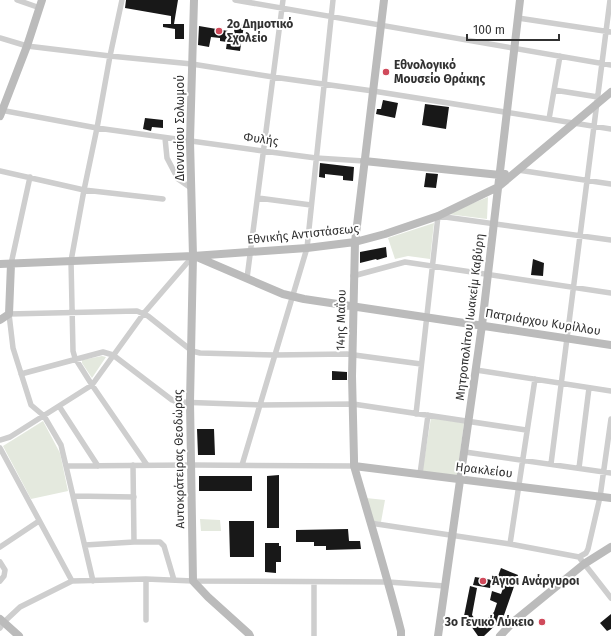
<svg xmlns="http://www.w3.org/2000/svg" width="611" height="636" viewBox="0 0 611 636" font-family="'Fira Sans',sans-serif">
<style>
.green{fill:#e4e9de}
.building{fill:#181818}
.lines{fill:none;stroke-linecap:round;stroke-linejoin:round}
.street{stroke:#cecece;stroke-width:5.5}
.secondary{stroke:#bbb;stroke-width:8}
.poi-dot{fill:#d04a5b;stroke:#fff;stroke-width:1.5}
.labels{text-anchor:middle;dominant-baseline:central;stroke-width:4;stroke-linejoin:round;paint-order:stroke}
.poi-label{font-size:12px;font-weight:bold;fill:#313131;stroke:#fff;text-anchor:start}
.street-label{font-size:12px;fill:#313131;stroke:#fff}
</style>
<rect width="100%" height="100%" fill="#fff"/>
<path class="green" d="M488,197L487,219L447,214Z
M434,223L430,259L408,256L395,259L388,238Z
M102,356L106,357L92,378L82,363V360Z
M431,418L464,423L457,476L422,473Z
M43,421L60,453L68,491L31,499L3,446Z
M366,498L385,500L381,522L371,521Z
M200,519L220,520L221,531H201Z"/>
<path class="building" d="M126,0H178L174,24H184V39H175V29L163,27V24H171V16L125,8Z
M235,24L244,25L240,51L226,49L227,42L220,41V38L211,37L209,47L198,45L199,26L234,32Z
M383,100L398,103L395,118L376,114L377,109H381Z
M425,104L449,107L446,129L422,125Z
M145,118L163,120V128L152,127L151,131L143,129Z
M320,163L354,167L353,181L343,180V176L325,174V178L319,177Z
M426,173L438,174L436,188L424,187Z
M386,247L387,257L377,260L376,259L360,263V252Z
M533,259L544,263L543,276L531,275Z
M332,371L347,372V380H332Z
M197,429H214L215,455H198Z
M279,475V528H267V476Z
M199,476H252V491H199Z
M229,521H254V557H230Z
M348,529L349,541H360L361,549L326,550V546H314V542H296V530Z
M265,543H279V546H281V562H276V573L265,572Z
M501,568L518,575L503,618L484,636H478L464,616L470,586L477,588L472,615L480,626L494,612L497,603L490,600L492,591L501,594L506,580L498,576Z
M475,577L492,580L490,588L473,585Z
M611,614V629L607,631L600,623Z"/>
<g class="lines">
<path class="street" d="M17,0L40,8
M122,0L110,56L97,128L84,190L71,261L73,351L75,358L92,385L147,465
M235,0L611,65
M518,18L611,32
M0,38L27,46L110,56L192,64L273,77L373,91L611,129
M554,90L598,97
M0,110L97,128L263,151L316,158L364,161
M549,119L560,56
M165,138L167,158L178,179L191,188
M518,170L611,184
M0,171L84,190L163,199
M258,198L311,205
M11,264L30,177
M353,276L405,262L611,293
M247,278L283,0
M476,370L611,391
M21,374L103,352L113,355L172,400L177,402L260,405L353,404L526,430
M59,406L98,466
M416,414L438,216L611,240
M0,440L10,437L92,385L144,313L193,256
M0,448L72,581
M465,452L611,473
M551,464L610,0
M133,465L134,542
M242,465L307,248L333,0
M67,466L192,465L354,466
M579,468L589,388
M420,474L428,415
M74,496L134,497
M370,523L510,544L579,557
M510,544L535,379
M85,545L134,542H160L164,546L174,580
M0,547L39,521
M579,557L586,553L588,549L600,497L611,419
M579,557L611,598
M0,562L5,570L4,576L0,581
M146,579V620
M93,581L61,445L44,416L31,405L13,348L9,314L137,311L148,316L192,351L200,353L275,355L347,354L421,364
M0,628L4,622L20,607L72,581L146,579L193,581L388,582L445,586
M314,636V582"/>
<path class="secondary" d="M194,0L190,141L193,256L190,402L193,581L208,597L249,634L250,636
M384,0L355,242L352,376L354,459V466C370,521 387,576 401,631V636
M0,116L27,46L42,0
M364,161L500,175L505,174
M197,257L283,294L304,299L611,345
M0,264L193,256L307,248L355,242L385,234L438,216L498,187L611,92
M0,320L9,314L11,264
M354,466L611,498
M0,619L19,636
M438,636L482,325L520,0
M500,636L513,622L584,564L611,547"/>
</g>
<g class="poi-dot">
<circle cx="219" cy="31" r="4"/>
<circle cx="386" cy="72" r="4"/>
<circle cx="483" cy="581" r="4"/>
<circle cx="542" cy="622" r="4"/>
</g>
<g class="labels">
<g class="poi-label">
<text x="227" y="24">2o Δημοτικό<tspan x="227" dy="14">Σχολείο</tspan></text>
<text x="394" y="65">Εθνολογικό<tspan x="394" dy="14">Μουσείο Θράκης</tspan></text>
<text x="491" y="581">Άγιοι Ανάργυροι</text>
<text x="534" y="622" text-anchor="end">3o Γενικό Λύκειο</text>
</g>
<g class="street-label">
<text transform="translate(180 128) rotate(-90)">Διονυσίου Σολωμού</text>
<text transform="translate(261 139) rotate(8)">Φυλής</text>
<text transform="translate(303 234) rotate(-6)">Εθνικής Αντιστάσεως</text>
<text transform="translate(470 317) rotate(-83)">Μητροπολίτου Ιωακείμ Καβύρη</text>
<text transform="translate(341 320) rotate(-89)">14ης Μαΐου</text>
<text transform="translate(543 322) rotate(9)">Πατριάρχου Κυρίλλου</text>
<text transform="translate(179 459) rotate(-91)">Αυτοκράτειρας Θεοδώρας</text>
<text transform="translate(484 470) rotate(7)">Ηρακλείου</text>
</g>
</g>
<path d="M467 34v6h92v-6" fill="none" stroke="#313131" stroke-width="2"/>
<text x="473" y="34" font-size="12" fill="#313131" stroke="#ffffff" stroke-width="3" paint-order="stroke">100 m</text>
</svg>
